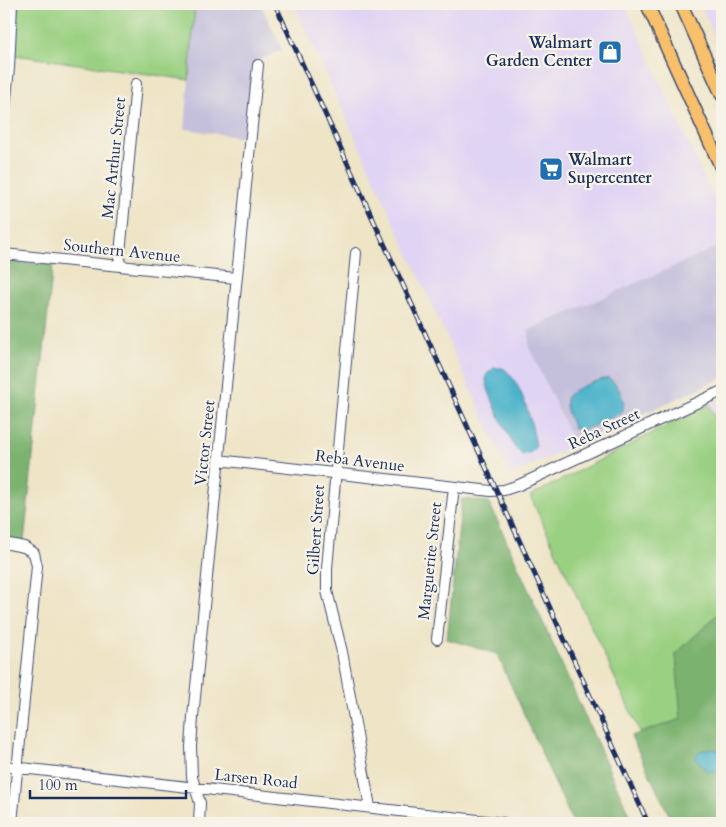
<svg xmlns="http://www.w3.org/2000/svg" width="726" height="827" viewBox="0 0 726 827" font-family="Cardo,serif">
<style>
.built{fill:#e0d4f4}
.industrial{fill:#c4c0db}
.green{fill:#9ad081;stroke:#5a8070}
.forest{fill:#7bb26f;stroke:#4b7066}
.water{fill:#4bb2ca;stroke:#337094}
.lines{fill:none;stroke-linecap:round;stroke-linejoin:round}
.minor-casing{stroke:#3b4a6e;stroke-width:12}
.major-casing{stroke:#3b4a6e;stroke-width:15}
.minor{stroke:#fff;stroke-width:10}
.major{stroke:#f8bf6c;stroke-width:12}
.rail-casing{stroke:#1b2f5e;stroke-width:5}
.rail{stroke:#f7f3e8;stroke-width:3;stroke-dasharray:9;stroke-linecap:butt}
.labels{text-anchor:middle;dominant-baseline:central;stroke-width:4.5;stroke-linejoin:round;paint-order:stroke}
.poi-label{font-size:16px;font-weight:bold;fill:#1b2f5e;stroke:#f7f3e8;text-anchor:end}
.street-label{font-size:16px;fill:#1b2f5e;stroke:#f7f3e8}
</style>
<rect width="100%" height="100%" fill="#f7f3e8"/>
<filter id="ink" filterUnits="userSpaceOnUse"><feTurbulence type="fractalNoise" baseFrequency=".02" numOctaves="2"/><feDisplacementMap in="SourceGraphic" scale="10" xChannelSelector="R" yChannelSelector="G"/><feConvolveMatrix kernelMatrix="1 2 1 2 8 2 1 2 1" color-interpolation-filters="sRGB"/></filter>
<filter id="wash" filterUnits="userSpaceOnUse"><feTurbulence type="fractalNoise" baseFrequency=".0096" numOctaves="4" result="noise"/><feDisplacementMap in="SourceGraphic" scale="20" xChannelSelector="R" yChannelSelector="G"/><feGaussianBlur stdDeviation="1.12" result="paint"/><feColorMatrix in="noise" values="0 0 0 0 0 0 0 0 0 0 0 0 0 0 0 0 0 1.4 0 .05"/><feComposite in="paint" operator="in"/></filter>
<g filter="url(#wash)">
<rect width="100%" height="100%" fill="#eee4c6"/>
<path class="built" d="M294,4H625L722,217V245L529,330V348L575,445L510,475Z
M700,4H722V53Z
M722,399V434L709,404Z"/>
<path class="industrial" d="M195,4H261L282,50L254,62L245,138L185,129Z
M722,245V378L575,445L529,348V330Z"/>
<path class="green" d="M18,4H195L189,80L15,55Z
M709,404L722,434V610L676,654L682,719L641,734L530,496Z"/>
<path class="forest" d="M4,263L53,264L24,542L4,540Z
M462,499L489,502L633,823H573L497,654L447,639Z
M722,610V823H673L631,736L681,719L676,654Z"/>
<path class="water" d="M494,368H503C522,381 532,423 536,446L531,452L522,455L515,448C508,434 485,390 486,377C487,372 491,371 494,368Z
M608,378C618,383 626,400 623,411C609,418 590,432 574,429C571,421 564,408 566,399C569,389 598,380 608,378Z
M714,749L722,751V771H706L695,757L700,751Z"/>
</g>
<g filter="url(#ink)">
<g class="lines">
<g class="minor-casing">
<path id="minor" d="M4,117L9,68L12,4
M356,253L327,568V591L342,652L370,807
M4,254L236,278
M119,265L136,84
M218,460L491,491L504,490L519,485L722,391
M4,543L24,547L34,553L37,566L12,823
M437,639L454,487
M4,766L504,823
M199,823L200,803L192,777L191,747L193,717L258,65"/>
</g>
<g class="major-casing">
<path id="major" d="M647,4L722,169
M681,4L722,95"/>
</g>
<use href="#minor" class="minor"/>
<use href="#major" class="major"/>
<g class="rail-casing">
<path id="rail" d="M275,4L648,823"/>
</g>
<use href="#rail" class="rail"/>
</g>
</g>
<defs>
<g id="shop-square" transform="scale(1.25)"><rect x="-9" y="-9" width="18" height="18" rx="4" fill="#1f6fb2" stroke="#f7f3e8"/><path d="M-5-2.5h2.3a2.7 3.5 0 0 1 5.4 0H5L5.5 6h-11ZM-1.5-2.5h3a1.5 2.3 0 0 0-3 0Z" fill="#fff"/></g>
<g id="supermarket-square" transform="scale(1.25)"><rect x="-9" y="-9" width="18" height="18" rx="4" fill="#1f6fb2" stroke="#f7f3e8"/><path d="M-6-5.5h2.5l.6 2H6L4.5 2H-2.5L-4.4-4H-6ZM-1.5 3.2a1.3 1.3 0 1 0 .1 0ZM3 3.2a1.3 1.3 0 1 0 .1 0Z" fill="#fff"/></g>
</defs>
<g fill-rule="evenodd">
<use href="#shop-square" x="610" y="52"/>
<use href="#supermarket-square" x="551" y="169"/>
</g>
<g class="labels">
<g class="poi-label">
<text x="592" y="43">Walmart<tspan x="592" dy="18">Garden Center</tspan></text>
<text x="568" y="160" text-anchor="start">Walmart<tspan x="568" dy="18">Supercenter</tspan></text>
</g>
<g class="street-label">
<text transform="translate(114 158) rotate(-84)">Mac Arthur Street</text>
<text transform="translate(122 251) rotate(6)">Southern Avenue</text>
<text transform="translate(604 429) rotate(-25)">Reba Street</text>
<text transform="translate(205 443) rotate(-84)">Victor Street</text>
<text transform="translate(360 461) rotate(7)">Reba Avenue</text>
<text transform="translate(316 530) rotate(-86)">Gilbert Street</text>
<text transform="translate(430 561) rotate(-84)">Marguerite Street</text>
<text transform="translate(256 779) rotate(6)">Larsen Road</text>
</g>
</g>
<rect width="726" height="827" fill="none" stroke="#f7f3e8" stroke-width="20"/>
<path d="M30 790v8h156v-8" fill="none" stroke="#1b2f5e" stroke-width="2.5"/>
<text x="38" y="790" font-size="15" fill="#1b2f5e" stroke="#f7f3e8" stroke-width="4" paint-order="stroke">100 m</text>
</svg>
